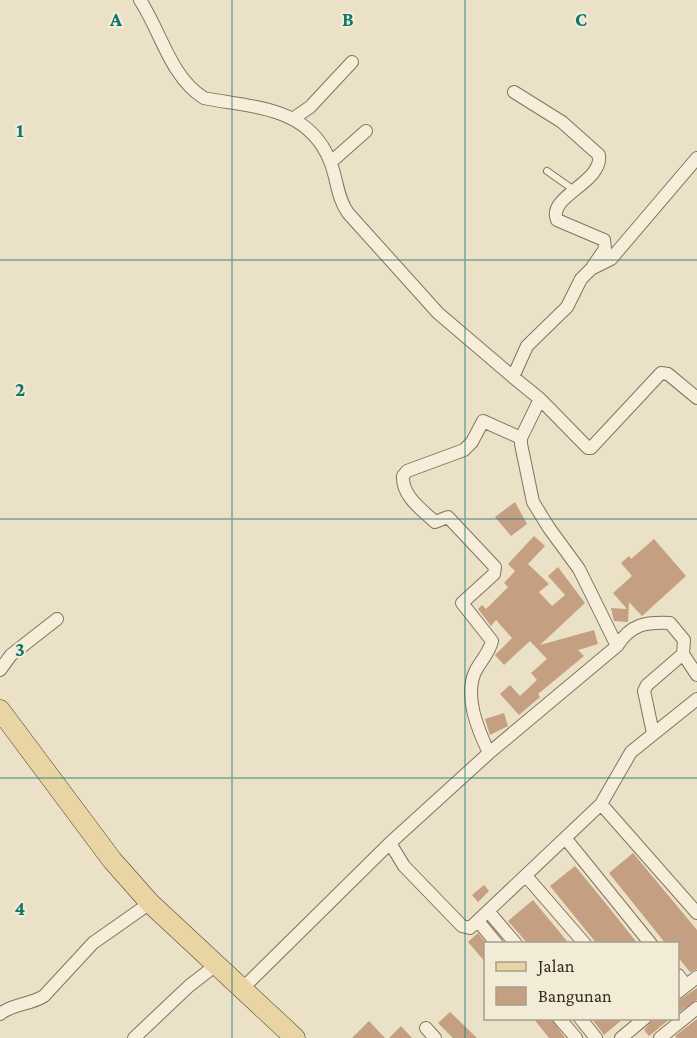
<svg xmlns="http://www.w3.org/2000/svg" width="697" height="1038" viewBox="0 0 697 1038" font-family="'Crimson Pro',serif">
<style>
.building{fill:#c59f81}
.lines{fill:none;stroke-linecap:round;stroke-linejoin:round}
.service-casing{stroke:#84735e;stroke-width:8}
.minor-casing{stroke:#84735e;stroke-width:14}
.primary-casing{stroke:#534232;stroke-width:21}
.service{stroke:#f6eeda;stroke-width:6}
.minor{stroke:#f6eeda;stroke-width:12}
.primary{stroke:#e9d5a3;stroke-width:20}
.grid{fill:none;stroke:#0f766e;stroke-width:1.5;stroke-opacity:0.55}
.grid-label{font-size:20px;text-anchor:middle;font-weight:bold;fill:#0f766e;stroke:#f2ebd6;stroke-width:4.5;stroke-linejoin:round;paint-order:stroke}
</style>
<rect width="100%" height="100%" fill="#eae1c7"/>
<path class="building" d="M515,502L527,524L511,536L495,517Z
M534,536L545,546L528,564L549,584L539,592L552,606L565,595L548,576L558,567L585,603L540,645L594,630L598,644L578,650L584,656L538,694L540,697L519,715L500,694L510,685L520,696L537,680L531,673L547,659L530,641L504,665L495,655L512,638L496,620L491,626L478,609L482,605L486,609L508,587L504,583L515,571L508,564Z
M654,539L686,576L642,616L629,602L628,622L614,621L611,608L627,609L613,593L632,576L621,563L629,556L631,559Z
M504,713L508,726L490,735L485,719Z
M633,853L697,930V969L690,972L678,957V944H666L609,873Z
M575,866L603,900L638,944H597L550,886Z
M484,885L489,891L478,902L472,895Z
M533,900L562,935L569,944H528L508,921Z
M478,933L486,943V963L468,942Z
M697,988V1000L678,1013V1001Z
M450,1012L477,1038H453L438,1023Z
M533,1018H551L565,1038H549Z
M591,1018H624L604,1035Z
M654,1018H671L649,1036L644,1030Z
M697,1019V1038H677L675,1036Z
M369,1021L385,1038H352Z
M401,1026L412,1038H389Z"/>
<g class="lines">
<g class="service-casing">
<path id="service" d="M547,171L574,190"/>
</g>
<g class="minor-casing">
<path id="minor" d="M140,0C161,32 171,78 204,98C254,108 308,106 330,161C337,178 337,198 348,213L438,313L513,377
M514,92L562,122L599,155C603,183 547,196 557,220L604,240L605,249L593,266
M294,118L310,107L352,62
M331,162L366,131
M540,399L588,448H591L661,373L668,374L697,398
M617,646C631,624 645,622 670,623L684,640L683,654L647,685L644,691L653,733
M683,654L697,675
M0,670L11,655L57,619
M489,753C478,730 463,695 476,670C482,659 489,653 492,641L462,603L494,574L495,567L448,517L435,522C421,509 402,496 403,476L407,471L464,450L472,442L483,421L521,438
M601,804L631,752L697,699
M566,839L651,944
M390,843L404,866L462,926L470,928L601,804L697,913
M527,877L585,944
M488,911L516,944
M478,921L497,944
M678,975L686,985
M243,988L390,843L489,753L617,646L579,569L549,528L533,502L521,444V438L540,399L513,377L527,346L567,307L581,279L591,269L611,259L697,158
M678,992L697,977
M0,1014C14,1003 30,1005 44,996L93,943L150,903
M559,1018L576,1038
M580,1018L596,1038
M426,1028L435,1038
M134,1038L189,986L216,965
M621,1038L645,1018
M660,1038L697,1008"/>
</g>
<g class="primary-casing">
<path id="primary" d="M0,710L112,860L150,903L295,1038"/>
</g>
<use href="#service" class="service"/>
<use href="#minor" class="minor"/>
<use href="#primary" class="primary"/>
</g>
<path class="grid" d="M232,0V1038M465,0V1038M0,260H697M0,519H697M0,778H697"/>
<g class="grid-label">
<text x="116" y="26">A</text>
<text x="348" y="26">B</text>
<text x="581" y="26">C</text>
<text x="20" y="137">1</text>
<text x="20" y="396">2</text>
<text x="20" y="656">3</text>
<text x="20" y="915">4</text>
</g>
<rect x="484" y="942" width="195" height="78" fill="#f2ebd6" stroke="#a79e8e" stroke-width="1.5"/>
<rect x="496" y="962" width="30" height="9" fill="#e9d5a3" stroke="#a79e8e" stroke-width="1.5"/>
<text x="538" y="972" font-size="18" fill="#362b21">Jalan</text>
<rect x="496" y="987" width="30" height="18" fill="#c59f81" stroke="#a79e8e" stroke-width="1.5"/>
<text x="538" y="1002" font-size="18" fill="#362b21">Bangunan</text>
</svg>
